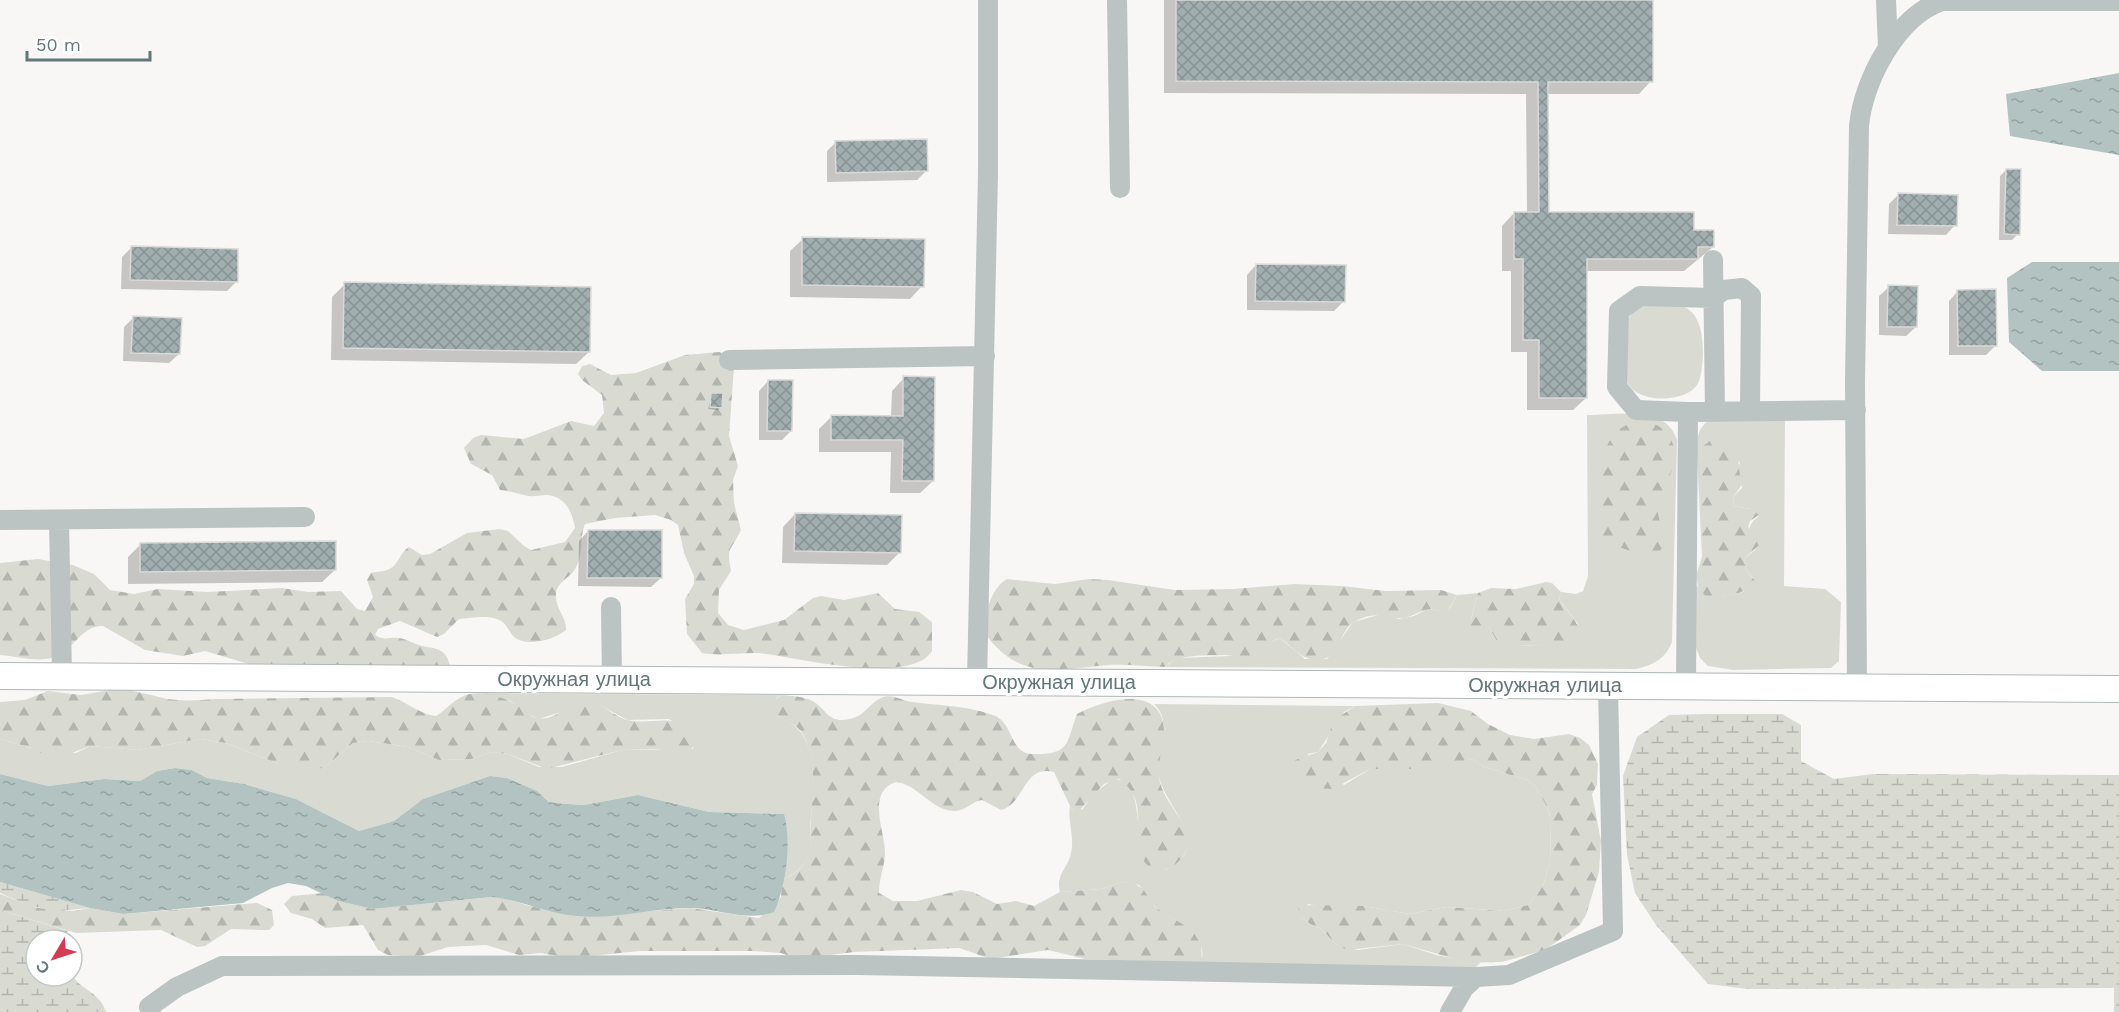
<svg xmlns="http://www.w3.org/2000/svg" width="2119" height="1012" viewBox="0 0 2119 1012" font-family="'Work Sans',sans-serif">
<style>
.grass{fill:#d9dbd3}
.forest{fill:url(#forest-firs)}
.wetland{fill:url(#wetland-marsh)}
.water{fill:url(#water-ripples)}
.shadow{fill:#0003}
.building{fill:url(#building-cross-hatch);stroke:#dad9d8;stroke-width:1.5}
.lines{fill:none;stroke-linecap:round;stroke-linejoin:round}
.major-casing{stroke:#afb7b8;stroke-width:28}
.minor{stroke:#bbc3c3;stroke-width:20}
.major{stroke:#fff;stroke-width:26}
.labels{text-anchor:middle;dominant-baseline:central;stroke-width:6;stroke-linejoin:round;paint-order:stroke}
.street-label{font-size:20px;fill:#617778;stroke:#fff}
</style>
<defs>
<pattern id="forest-firs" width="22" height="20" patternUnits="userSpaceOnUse" patternTransform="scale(1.5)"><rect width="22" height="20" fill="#d9dbd3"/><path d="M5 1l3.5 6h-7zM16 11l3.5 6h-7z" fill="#b3b6b0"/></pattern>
<pattern id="wetland-marsh" width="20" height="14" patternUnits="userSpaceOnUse" patternTransform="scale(1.5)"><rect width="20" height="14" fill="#d9dbd3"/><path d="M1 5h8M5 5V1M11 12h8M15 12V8" fill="none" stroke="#b3b6b0"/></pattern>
<pattern id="water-ripples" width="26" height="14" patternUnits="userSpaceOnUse" patternTransform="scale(1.5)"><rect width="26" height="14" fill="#b2c3c1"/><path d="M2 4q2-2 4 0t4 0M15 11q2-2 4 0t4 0" fill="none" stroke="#94a3a2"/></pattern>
<pattern id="building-cross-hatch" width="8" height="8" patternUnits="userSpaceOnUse" patternTransform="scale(1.5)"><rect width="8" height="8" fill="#a1aeaf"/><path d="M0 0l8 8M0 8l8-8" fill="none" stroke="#879293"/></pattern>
</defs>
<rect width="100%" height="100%" fill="#f8f7f6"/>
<path class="grass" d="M1647,305C1658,306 1673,304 1684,307C1706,315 1705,358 1700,378C1695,402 1647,404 1632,389C1630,386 1625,381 1624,377C1622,369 1624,326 1629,318C1633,311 1639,307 1647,305Z
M1587,415C1617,415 1666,404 1677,440L1672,642C1666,658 1654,665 1636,669L1165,667L1177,658L1255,655L1266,644L1280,638L1305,659H1327L1353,622L1382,614L1399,619L1414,616L1427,609L1443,611L1450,608L1457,595L1478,593L1471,619L1482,629L1489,627L1497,641C1515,647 1536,647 1555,643C1562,642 1572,630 1578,624L1559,599L1561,592L1576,594L1583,591L1588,576Z
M1715,416L1785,417L1784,586L1825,589L1841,602L1839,661L1831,668L1733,670L1708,666L1700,658L1693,640L1694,589L1698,586C1706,601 1728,595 1743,592L1753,578L1746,570L1744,559L1756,549C1750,531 1744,528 1759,516L1751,509L1733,506L1734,496L1742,488L1738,472L1740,462L1697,455C1697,435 1697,427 1715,416Z
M480,693L782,695L776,698L777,716C820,730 815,781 811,817C809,832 814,849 805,863C800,870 790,876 782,880L785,863L784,814L709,812L638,795L584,805L567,804L549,802L537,791L507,778L490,776L423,799L394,821L359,831L296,799L244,784L207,778L192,770L175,768L157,771L140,781L104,779L48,786L0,774V739L32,748L76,753L90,746L138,750L200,739L226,743L279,764L325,767L353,743L369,741L408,747L439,760L470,759L492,752L508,754L539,767H562L622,750L693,749L696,736L669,719L628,720L593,702L539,719C526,715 518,703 505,699C497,696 488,696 480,693Z
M1154,704L1355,706L1344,712L1318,752L1307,754L1344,785L1370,769H1414L1472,759L1482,766L1527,780L1536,787L1548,809L1551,821L1550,862L1543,886L1528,905L1504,911L1446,907L1409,914L1364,906H1317L1308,904L1301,916L1310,924L1320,928L1337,945L1358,950L1403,944L1436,955L1480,963L1476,967L1193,965L1202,959C1206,931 1175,922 1157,908C1150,902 1146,893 1139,885L1122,882L1102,889L1060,892C1055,874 1068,869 1071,853C1075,837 1067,820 1070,806L1074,811L1083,809L1092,795L1113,779C1139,779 1135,814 1140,829C1146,843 1157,857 1165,870C1219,843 1162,809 1158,771C1155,750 1174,722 1154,704Z"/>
<path class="forest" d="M719,352L727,354L734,367L729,436L738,466L733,480L734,503L741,530C731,552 726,545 731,571L719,590L718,613L728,625L744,630L784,620L813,598L821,596L844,600L878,593L895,609L919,612L932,622V651C911,685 801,659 767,654C746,651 724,657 702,653L687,634L685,599L694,584V576L684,553L678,525L671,520L655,515L615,518L585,524C579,538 584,555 575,569C570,578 556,582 556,595C555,608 567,618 566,630C554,640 525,648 513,636C508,630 506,622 497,619C486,615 471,618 459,619L444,634L437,637L400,621L378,629L375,635C384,641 389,637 399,638C407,639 414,644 422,646C437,649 446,648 450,666L252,665L205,651L183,656L145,650L103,626C83,625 75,647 57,656C39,664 18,656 0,655V563L38,559L73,565L94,574L110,590L134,594L158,589L207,592L282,588L308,592L341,591L357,609L365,611L373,597L367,580L371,573C377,571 383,572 387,570C399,566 399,553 409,547L422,555L430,554L467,533L500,529L508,531L524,546L531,550L565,542L575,528C573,513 565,496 547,495C541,495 534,497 528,496C518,494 509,491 500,490L492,475L471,464L464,448L473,438L481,435L524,439L571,421L594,426L604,413L602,395L582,380L578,374L582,366L590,364L611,375L636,373L685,355Z
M1640,421C1666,421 1681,445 1672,470C1668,481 1661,493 1658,504C1655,518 1667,532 1665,545L1658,553L1648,557L1616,546L1605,548L1599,539C1601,503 1588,428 1640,421Z
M1714,438L1732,441C1743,457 1735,466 1743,483L1734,496L1733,506L1751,509L1759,515L1750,521L1748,527L1759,540V545L1744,559L1746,570L1756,582C1744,596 1722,596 1706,597L1698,586L1696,575L1702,557L1697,455L1699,449Z
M1007,579L1055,584L1089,579L1108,580L1175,590L1233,589L1294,584L1342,586L1385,591L1441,590L1457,595C1454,599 1453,603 1450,607C1444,616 1433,607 1425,610C1417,612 1412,617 1404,618C1384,620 1378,609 1354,622C1341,629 1338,657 1323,659C1302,663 1295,648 1280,638C1267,641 1261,655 1249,658C1241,659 1232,655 1225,655C1206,656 1178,653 1165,667C1146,667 1129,664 1109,665C1055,669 1020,683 983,631C986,613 990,589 1007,579Z
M1546,582L1552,583L1561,592L1559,599C1567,613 1590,630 1573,644C1550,646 1527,646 1504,645L1497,641L1489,627L1475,633L1469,627L1478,593L1491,588L1516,589Z
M116,689C133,690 147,694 163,698C181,702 198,700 216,699L392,697C407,702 421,715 436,716C446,710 457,696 470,694C486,691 509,699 522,708C528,711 530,717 537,718C558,722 566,701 582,700C598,699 612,716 628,720C652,726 678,710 696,736L697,743L687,753L655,749L622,750L547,769L508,754L492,752L471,759L439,760L408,747L369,741L353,743L325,767L311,771L279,764L226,743L200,739L138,750L90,746L61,757L45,755L32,748L0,739V702L25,700L48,691L81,695Z
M782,695C793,696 807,696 817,704C826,711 829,720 842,720C865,719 865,706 881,698C891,693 902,701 912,702C941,706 964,705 993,715C1014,722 1009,753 1032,754C1072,755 1066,742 1077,714C1105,699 1164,683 1164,732C1163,750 1156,764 1160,782C1165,803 1184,818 1190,839C1188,856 1172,873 1154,870C1119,849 1158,806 1119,779L1104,784L1079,811H1074L1070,806L1054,772C1023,764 1025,804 1001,810L982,800C972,801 967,810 956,811C932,812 918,784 896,782C865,792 886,833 885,855C884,868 879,879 879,893L893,901H917L961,890L973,892L997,904L1016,901L1034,906L1060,892L1102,889L1122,882L1134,883L1143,889L1155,907L1192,930L1201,944L1202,960L1198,963L1085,959L1048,950L991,959L959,948L854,952L798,959L781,953L751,951H640L569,958L541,953L519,955L486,945L448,947L417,957L388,955L378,950L363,925L325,928L312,919L291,913L284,904L292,896L323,893L338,901L373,909L491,897L507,898L526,905L577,916L691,908L759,918L781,897L782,880C791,876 803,869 807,859C812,845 810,832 811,818C813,790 817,763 804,736C796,720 778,721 770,708L772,701Z
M1438,703L1471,711L1488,724L1510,735L1534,739L1569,734L1580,738L1589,745L1598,764L1597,785L1592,794L1601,841L1599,872L1586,915L1580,925L1545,950L1502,962L1469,963L1403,944L1347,950L1337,945L1320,928L1310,924L1301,916L1297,905L1364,906L1409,914L1446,907L1504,911L1528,905L1543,886L1550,862L1551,821L1548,809L1536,787L1527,780L1482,766L1472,759L1425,769H1370L1333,789L1311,788L1301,784L1296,773L1295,760L1318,752L1326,743L1334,720L1355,706Z
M0,894L38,908L73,911L90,908L123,914L257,903L272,910L274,925L269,930H261L231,929L205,946L197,947L161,930L76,933L0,910Z"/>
<path class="wetland" d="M1704,714H1782L1801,725V761L1834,779L1873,774L2119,775V1012H2114V988L1747,989L1708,984L1656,925L1635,893L1627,855L1623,776L1637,737L1669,715Z
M0,882L90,908L56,911L31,906L0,893Z
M0,910L68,931L60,940H36V976L72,975C82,991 100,992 106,1012H0Z"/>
<path class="water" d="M2119,73V155L2010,136L2006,94Z
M2032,262H2119V371H2042L2009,342L2007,278Z
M175,768L192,770L207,778L244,784L296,799L359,831L394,821L423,799L490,776L507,778L537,791L549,802L567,804L584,805L638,795L709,812L784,814C792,842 786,886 774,912C748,922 720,909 692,908C654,907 615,920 577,916C547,914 520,899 491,897L373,909L338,901L306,886L288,883L272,888L243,903L123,914L90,908L0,882V774L48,786L104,779L140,781L157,771Z"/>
<path class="shadow" d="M1164,0H1651V81L1639,94H1547L1548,213L1692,232L1713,247L1684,271H1586V398L1573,410H1527V352H1511V271H1502V226L1514,213H1527L1526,94L1164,93Z
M836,142L926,171L917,180L827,182V151Z
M2006,170L2018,234L2012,240H1999L2000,176Z
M1898,195L1955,225L1946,235L1888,234L1889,204Z
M803,239L922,286L910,299L790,297V251Z
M131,248L236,282L227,291L121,289L122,257Z
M1256,265L1344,301L1334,311L1247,310V275Z
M345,284L589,352L576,364L331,360L332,297Z
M1889,287L1916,327L1906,336L1879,335V296Z
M1958,291L1995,346L1986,355H1949V301Z
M133,318L179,354L169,363L123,361L124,327Z
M904,378L933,481L920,493H890L891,452H819V429L831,417H891L892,391Z
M768,381L791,431L782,440H759V391Z
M712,394L720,408L718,410L708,409Z
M795,514L900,552L887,565L782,563L783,527Z
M588,531L661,578L651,587L578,586L579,541Z
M141,544L335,570L322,582L128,584V557Z"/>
<path class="building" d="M1176,0H1653V82H1548L1549,212H1694V230H1714V247H1698V259H1587V398H1539V340H1523V259H1514V212H1539L1538,82L1176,81Z
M927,139L928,171L836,173L835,141Z
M2006,169H2021L2020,235L2004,234Z
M1898,193L1958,195L1957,226L1897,225Z
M802,237L925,239L924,287L802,285Z
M131,246L238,249V282L130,280Z
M1256,264L1346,265L1345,302L1255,301Z
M344,282L591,287L590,352L343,348Z
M1888,285L1918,286L1917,327H1887Z
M1996,289L1997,346H1958L1957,290Z
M133,316L182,318L180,354L131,353Z
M903,376L935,377L934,481H902L903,440H831V415L903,416Z
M768,380H793L792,431H767Z
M711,393H723L722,408L710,407Z
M795,513L902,515L901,553L794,551Z
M588,530H662V578H587Z
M336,541V570L140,572V543Z"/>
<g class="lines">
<g class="major-casing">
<path id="major" d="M0,676L2119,689"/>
</g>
<path class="minor" d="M1117,0L1120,188
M1886,0L1888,48
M1713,260L1715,412
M729,360L985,356
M1750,411L1751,296L1742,288L1724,290L1713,298L1640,296L1619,311L1617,387L1636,410L1688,412L1856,410
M0,520L305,517
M59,520L62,676
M611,607L612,679
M977,682L988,173V0
M1686,686L1688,412
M1857,687L1855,383L1859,126C1863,81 1897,16 1942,1H2119
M151,1012L149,1007L177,987L222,966L858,965L1476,977L1509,975L1613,931L1608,686
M1450,1012L1464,988L1476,977"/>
<use href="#major" class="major"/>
</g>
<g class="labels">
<g class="street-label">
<text x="574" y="679">Окружная улица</text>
<text x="1059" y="682">Окружная улица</text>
<text x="1545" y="685">Окружная улица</text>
</g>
</g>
<g transform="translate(54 958) rotate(231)"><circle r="28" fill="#ffffff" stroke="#c0c9c9" stroke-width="1.5"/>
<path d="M0-4.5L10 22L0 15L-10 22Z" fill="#d33b52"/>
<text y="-9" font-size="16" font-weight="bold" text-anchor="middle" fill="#617778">С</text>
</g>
<path d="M27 51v9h123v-9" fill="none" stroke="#617778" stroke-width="3"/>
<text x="36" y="51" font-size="18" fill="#617778" stroke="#ffffff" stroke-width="4.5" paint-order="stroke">50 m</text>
</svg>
